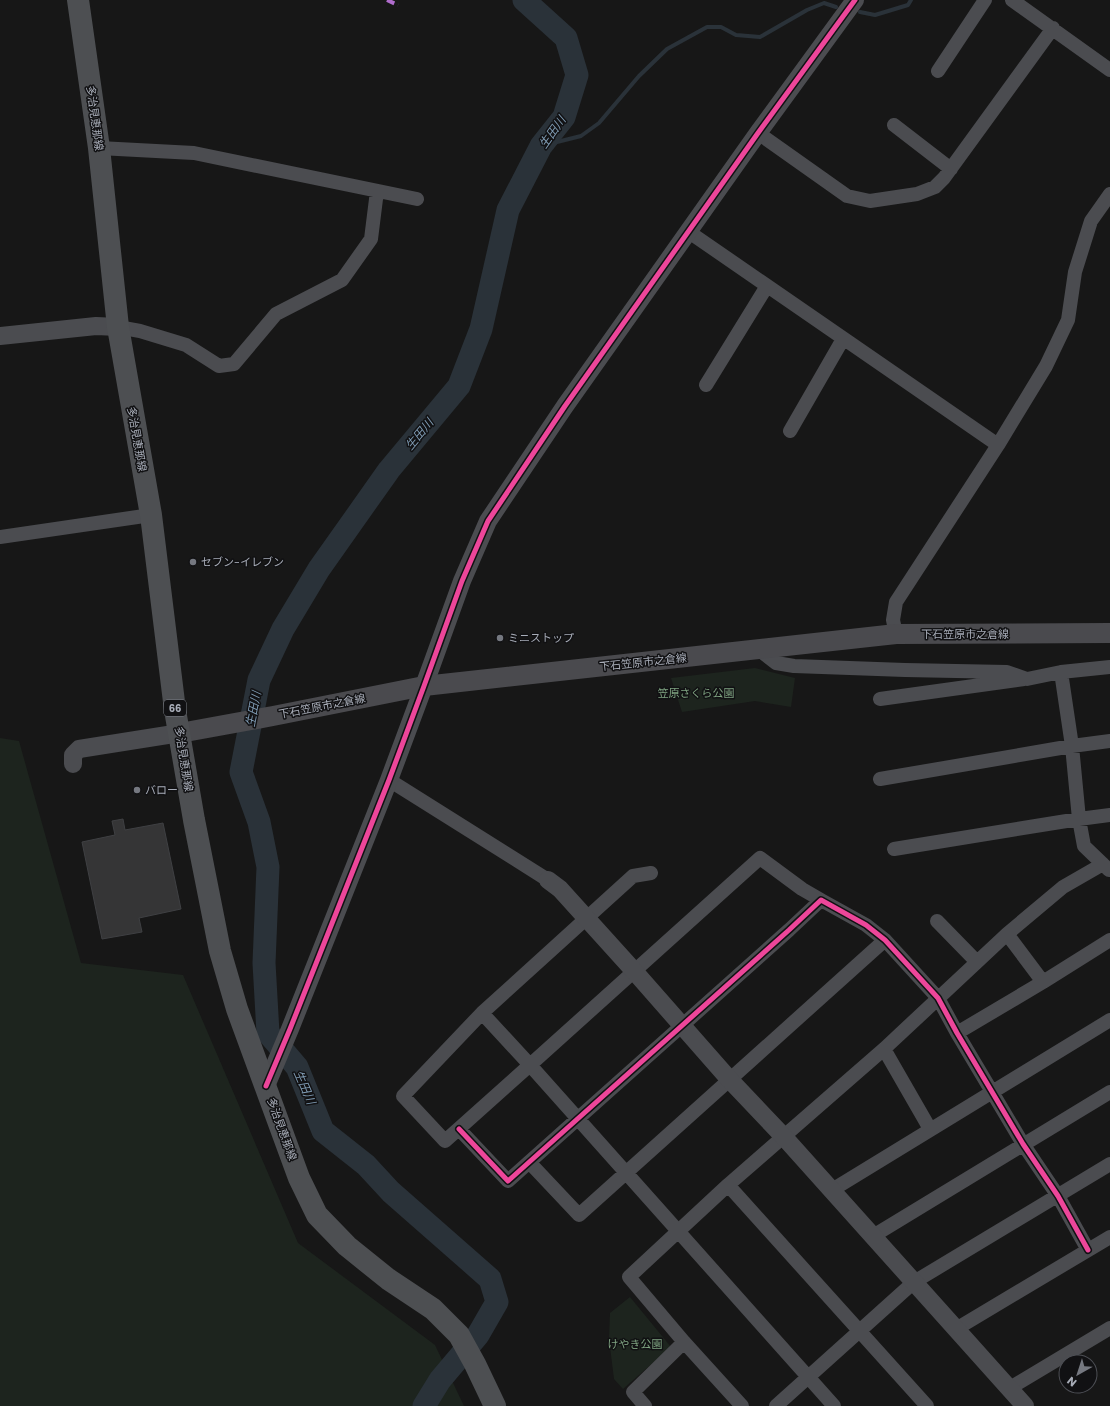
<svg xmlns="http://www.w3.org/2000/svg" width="1110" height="1406" viewBox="0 0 1110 1406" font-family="Poppins,'Noto Sans JP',sans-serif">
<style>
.green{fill:#1d241e}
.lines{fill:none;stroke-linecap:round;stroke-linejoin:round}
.stream{stroke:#2a3239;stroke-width:4}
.river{stroke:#2a3239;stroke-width:23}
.building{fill:#353536;stroke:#3f4043}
.minor{stroke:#4b4c50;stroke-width:14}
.tertiary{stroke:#4b4c50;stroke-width:18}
.secondary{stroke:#4a4a4e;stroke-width:20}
.primary{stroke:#4d4f52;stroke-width:22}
.quiet{stroke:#b06ccc;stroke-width:4;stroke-dasharray:8 4;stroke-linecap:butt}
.cycleway-casing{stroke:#111113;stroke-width:8}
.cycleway{stroke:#ed469a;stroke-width:5}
.poi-dot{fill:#757880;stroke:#111113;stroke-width:1.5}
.labels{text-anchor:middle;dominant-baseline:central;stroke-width:3;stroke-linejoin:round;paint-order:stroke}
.shield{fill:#111113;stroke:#7b7e86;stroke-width:1}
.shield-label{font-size:10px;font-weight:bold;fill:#a8adb8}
.street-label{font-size:11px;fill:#a8adb8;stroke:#111113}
.poi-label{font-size:11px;fill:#a8adb8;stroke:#111113;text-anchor:start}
.park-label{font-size:11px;fill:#7fa381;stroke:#111113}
.water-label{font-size:12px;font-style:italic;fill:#7f9bb3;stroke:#111113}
</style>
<rect width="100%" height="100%" fill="#171717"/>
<path class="green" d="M755,668L795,678L791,707L755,701L682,712L671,678Z
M0,738L19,741L81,963L183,975L298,1243L435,1345L464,1406H0Z
M630,1297L671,1347L623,1389L614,1379L609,1339L610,1313Z"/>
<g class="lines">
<path class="stream" d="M860,12L875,15L908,5L911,0
M541,146L581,136L599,123L639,76L667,49L707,27H721L736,35L760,37L807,10L824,3L836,7"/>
<path class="river" d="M424,1406L440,1380L478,1335L497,1302L490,1279L391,1192L366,1165L323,1131L297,1067L268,1033L264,963L268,867L259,822L241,772L259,680L283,629L319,569L389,470L459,386L481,329L508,210L541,146L564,117L577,75L566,38L524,0"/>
</g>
<path class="building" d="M123,819L125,830L163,823L181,909L139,918L142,932L102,939L82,842L115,835L112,821Z"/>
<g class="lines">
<path class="minor" d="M1012,0L1110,70
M938,71L985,0
M894,125L951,169
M758,133L847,196L870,201L917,194L935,187L944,178L1053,28
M99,148L194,153L417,199
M689,232L998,445
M118,327L140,331L186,345L219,366L234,364L276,314L342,280L371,239L377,191
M706,385L767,286
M790,431L843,339
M0,537L151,515
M896,634L893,620L896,602L998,445L1046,366L1068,320L1075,272L1091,221L1110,194
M758,649L776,663L794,666L905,670L1007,672L1027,679L1061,672L1110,667
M1061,672L1072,746L1079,819L1084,846L1109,870
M880,699L1024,679
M880,779L1072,746L1110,741
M389,780L548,880
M894,849L1079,819L1110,815
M821,900L802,889L760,858L530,1065L834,1406
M937,921L977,962
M1007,934L1043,982
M482,1013L403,1096L445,1141L530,1065L482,1013L633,876L651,873
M957,1033L1043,982L1110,940
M884,1049L930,1129
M459,1129L508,1181L789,930L821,900L866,925L885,940L938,998L957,1033L1023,1144L1058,1196L1088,1250
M529,1162L579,1215L885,940
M728,1185L927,1406
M832,1190L1110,1020
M873,1236L1110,1092
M956,1329L1110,1237
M1010,1388L1110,1328
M645,1406L633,1392L684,1342
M742,1406L684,1342L629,1277L728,1185L884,1049L1007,934L1063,887L1103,864
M776,1406L914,1282L1110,1164"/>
<path class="tertiary" d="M0,336L96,326L118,327
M73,764V755L79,749L180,733
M548,880L560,889L635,972L729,1079L784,1137L1025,1406
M266,1086L290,1029L389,780L424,686L462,581L488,521L565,406L758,133L855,0"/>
<path class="secondary" d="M180,733L273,716L424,686L896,634L1110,633"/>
<path class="primary" d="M78,0L99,148L118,327L151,515L175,710L194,820L220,951L237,1009L299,1178L317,1215L347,1246L388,1279L433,1309L459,1335L475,1364L495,1406"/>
<path class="quiet" d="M387,0L398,5"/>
<g class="cycleway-casing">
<path id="cycleway" d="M266,1086L290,1029L389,780L424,686L462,581L488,521L565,406L758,133L855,0
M459,1129L508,1181L789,930L821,900L866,925L885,940L938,998L957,1033L1023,1144L1058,1196L1088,1250"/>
</g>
<use href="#cycleway" class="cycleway"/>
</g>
<g class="poi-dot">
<circle cx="193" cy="562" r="4"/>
<circle cx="500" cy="638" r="4"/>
<circle cx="137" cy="790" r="4"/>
</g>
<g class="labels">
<rect class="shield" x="164" y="700" width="22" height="16" rx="3"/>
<g class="shield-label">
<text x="175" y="708">66</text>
</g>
<g class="street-label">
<text transform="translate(95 118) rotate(82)">多治見恵那線</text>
<text transform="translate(137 439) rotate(80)">多治見恵那線</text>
<text x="965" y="634">下石笠原市之倉線</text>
<text transform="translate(643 662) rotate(-6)">下石笠原市之倉線</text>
<text transform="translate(322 706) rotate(-11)">下石笠原市之倉線</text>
<text transform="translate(184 759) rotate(81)">多治見恵那線</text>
<text transform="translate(282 1129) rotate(70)">多治見恵那線</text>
</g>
<g class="poi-label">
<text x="201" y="562">セブン-イレブン</text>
<text x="508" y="638">ミニストップ</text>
<text x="145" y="790">バロー</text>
</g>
<g class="park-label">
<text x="696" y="693">笠原さくら公園</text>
<text x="635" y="1344">けやき公園</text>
</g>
<g class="water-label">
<text transform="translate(552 132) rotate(-55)">生田川</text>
<text transform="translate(419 434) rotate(-50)">生田川</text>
<text transform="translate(253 709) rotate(-79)">生田川</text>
<text transform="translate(305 1087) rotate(67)">生田川</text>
</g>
</g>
<g transform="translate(1078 1374) rotate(219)"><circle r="19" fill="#111113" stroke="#4d4f55"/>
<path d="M0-3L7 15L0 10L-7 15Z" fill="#757880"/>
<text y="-6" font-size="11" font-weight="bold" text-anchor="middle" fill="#a8adb8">N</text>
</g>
</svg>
